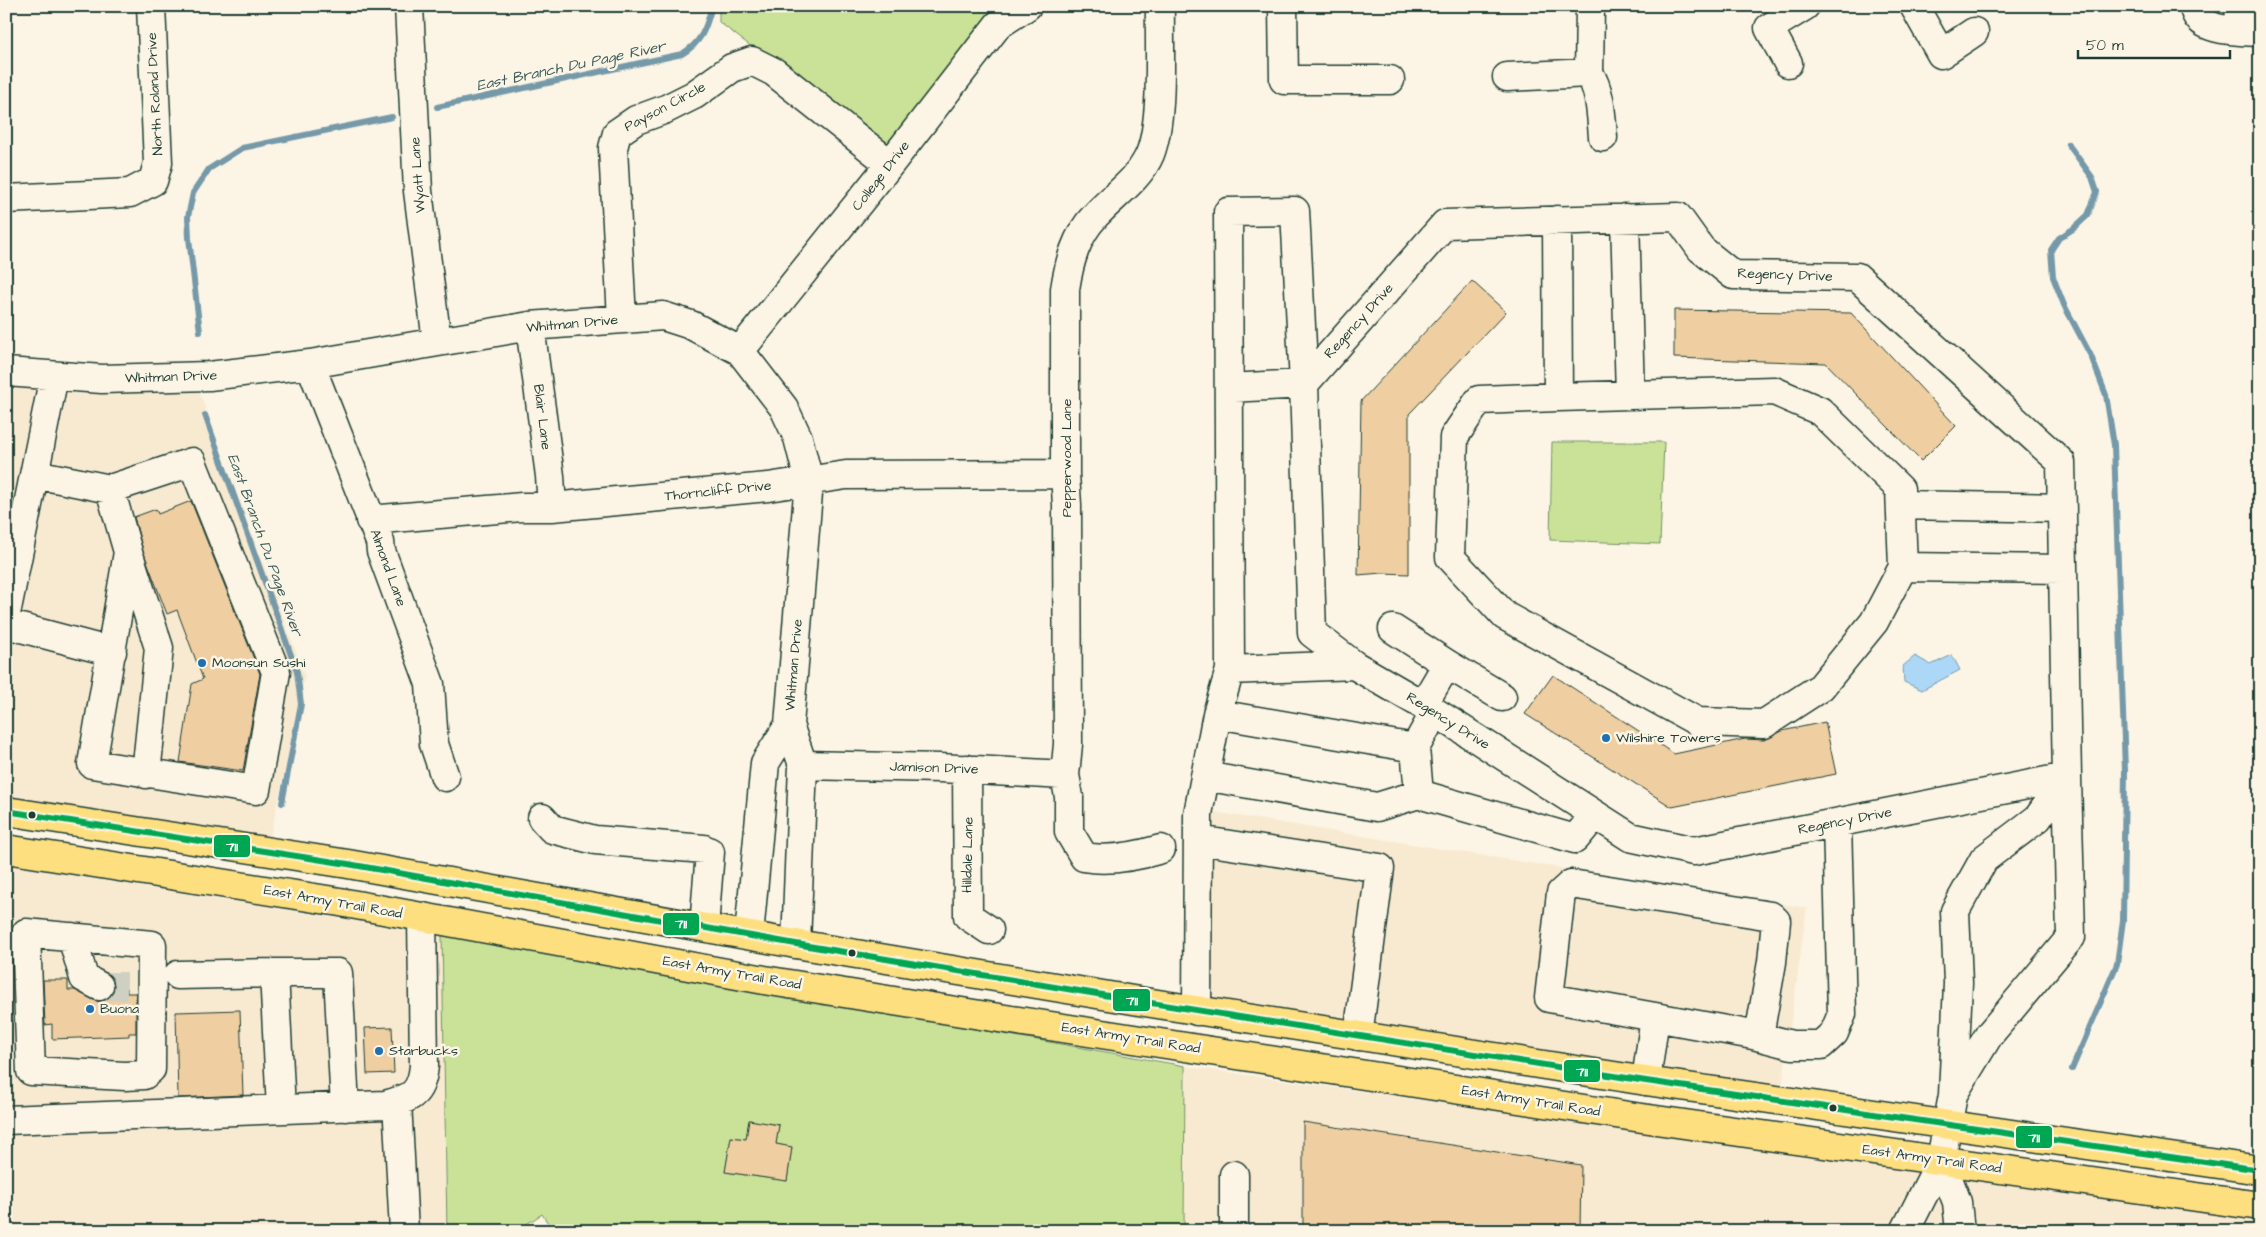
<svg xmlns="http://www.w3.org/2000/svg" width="2266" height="1237" viewBox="0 0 2266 1237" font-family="'Architects Daughter',sans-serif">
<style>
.built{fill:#f8ead1}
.green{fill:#cae298;stroke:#749066;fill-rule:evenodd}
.water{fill:#acd7f7;stroke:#7499a9}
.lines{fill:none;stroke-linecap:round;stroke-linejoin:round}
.stream{stroke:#7499a9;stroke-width:6}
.building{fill:#efcfa1;stroke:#1f3d34}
.minor-tunnel{stroke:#d0d0c2;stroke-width:28;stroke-dasharray:28 14;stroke-linecap:butt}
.minor-casing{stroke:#1f3d34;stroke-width:31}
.major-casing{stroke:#1f3d34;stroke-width:31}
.minor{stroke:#fcf5e5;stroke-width:28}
.major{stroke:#fedf80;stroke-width:28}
.bus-1-casing{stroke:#fcf5e5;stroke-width:10}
.bus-1{stroke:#00a651;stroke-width:6}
.poi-dot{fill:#1f6fb2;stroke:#fcf5e5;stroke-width:2}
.bus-dot{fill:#1f3d34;stroke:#fcf5e5;stroke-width:2}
.labels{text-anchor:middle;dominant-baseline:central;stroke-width:5;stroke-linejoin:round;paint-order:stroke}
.street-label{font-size:14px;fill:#1f3d34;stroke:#fcf5e5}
.poi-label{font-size:14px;fill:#1f3d34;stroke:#fcf5e5;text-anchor:start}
.water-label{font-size:15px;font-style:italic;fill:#3b5c5b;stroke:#fcf5e5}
.line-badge{stroke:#fcf5e5;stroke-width:2}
.badge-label{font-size:14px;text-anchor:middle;font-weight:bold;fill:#fff}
</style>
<rect width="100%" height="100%" fill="#fcf5e5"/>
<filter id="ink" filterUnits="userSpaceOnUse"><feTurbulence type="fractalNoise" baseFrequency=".02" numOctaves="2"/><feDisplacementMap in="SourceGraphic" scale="10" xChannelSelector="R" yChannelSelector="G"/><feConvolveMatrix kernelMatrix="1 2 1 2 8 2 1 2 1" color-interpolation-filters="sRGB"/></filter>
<g filter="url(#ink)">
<path class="built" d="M6,380L197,386L305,676L269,843L6,799Z
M1202,810L1807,908L1781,1095L1206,1004Z
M6,865L442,935L447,1231H6Z
M1185,1066L2260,1220V1231H1184Z"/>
<path class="green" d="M719,6H1047L1002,27L903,162L719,22Z
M1552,442H1664L1660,544L1550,540Z
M442,935L1185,1066L1184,1231H553L542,1214L516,1231H447ZM749,1120L779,1125L776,1144L792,1147L787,1181L725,1172L731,1137L746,1139Z"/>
<path class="water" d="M1952,655L1960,670L1922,690L1904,682L1903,666L1915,656L1931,665Z"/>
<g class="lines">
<path class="stream" d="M437,107L682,54C702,42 706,28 712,6
M2068,144L2092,177L2097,192L2088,215L2073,229L2059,238L2051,250L2053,277L2064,305L2091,356L2106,395L2114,445L2125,771L2123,920L2117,964L2072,1069
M200,332L189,238L188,217L193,193L209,169L242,148L392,117
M205,415L297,672L301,704L282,803"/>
</g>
<path class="building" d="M1472,281L1506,312L1409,414V574L1382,573L1358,575L1361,401Z
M1674,310L1851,313L1956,426L1921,461L1826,363L1674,358Z
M191,501L260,674L243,771L180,762L192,684L203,679L177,610L167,614L143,551L134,517L156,509L158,514Z
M1553,675L1674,754L1745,739L1764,740L1782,731L1825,722L1836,774L1672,807L1525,714Z
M43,980H68V990H75L99,1002L108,999L114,989L127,988V993H136V1033H129V1036L52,1039V1024L45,1025Z
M240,1010L243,1095L178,1098L176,1012Z
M392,1027L394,1073L367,1074L365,1028Z
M749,1120L779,1125L776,1144L792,1147L787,1181L725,1172L731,1137L746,1139Z
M1303,1122L1581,1165L1580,1231H1303Z"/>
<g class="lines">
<path class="minor-tunnel" d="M99,986H129"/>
<g class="minor-casing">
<path id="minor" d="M409,6L418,191L437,342
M1160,6C1159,47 1164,118 1150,154C1139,180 1113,196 1095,216C1076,236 1069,263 1065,289V474L1067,505L1068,744L1065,775L1069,797V832L1084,857C1109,862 1137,856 1161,849
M1283,6L1284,80H1390
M1914,6L1941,54L1974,32
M2194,6C2196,33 2240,31 2260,32
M2239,6L2241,31
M1788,63L1769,28L1805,6
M1589,73C1601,92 1601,115 1603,137
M1507,77L1589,73L1590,6
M6,199L130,193L153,181L158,163L151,6
M1678,217L1701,249L1733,275L1857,277L2061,462L2067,777L1694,851L1630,837L1435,712L1354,665L1312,633L1304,384L1445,224Z
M1625,218L1630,395
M1557,220L1558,397L1479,400L1454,437L1450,557L1505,616L1698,722L1764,724L1821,687L1874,622L1903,567L2063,569
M622,319L613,148L617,133L636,120L666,109L694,95L732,68L752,61L774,72L890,164
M530,326L550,476L552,507
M740,351L890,164L998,25L1027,6
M310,364L380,542L381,551L430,684L434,744L445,777
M6,372L102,379L209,376L310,364L530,326L663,316L691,325L740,351L784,408L798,438L809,481L789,725L803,765L796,944
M1558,397L1774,391L1820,411L1900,489L1903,567
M35,474L110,489L192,462L276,672L256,790L92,764L128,552L110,489
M1901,505L2062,508
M370,520L522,507H552L768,487L846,475L1065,474
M130,558L159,648L146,774
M6,614L54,376
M6,624L112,652
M1393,629L1447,664L1423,705
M1447,664L1502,697
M1230,670L1354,665
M1217,714L1230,670L1228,212L1295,211L1304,384L1229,388
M803,765L940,768L1065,775
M967,769L968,916L989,930
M1205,776L1377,807L1419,794L1415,748
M1419,794L1575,839L1595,815
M542,818L552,829L595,840L704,849L710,852L704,927
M1198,840L1380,868L1358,1036
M26,933L152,945L151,1069L144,1075L125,1076L31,1071Z
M749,935L765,763L789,725
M72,937L84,978L99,986
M178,975L274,973
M1197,1011L1198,814L1217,714L1415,748L1435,712
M1655,1017L1549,998L1561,893L1571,884L1771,916L1776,921L1772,962L1759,1036
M1646,1081L1655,1017L1753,1035L1792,1045H1821L1834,1033L1842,1014L1837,823
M1955,1091L1989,1035L2071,937L2067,777
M397,1102L404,1231
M281,1109L274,973H338L345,1107
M6,1120L385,1105C411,1098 421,1095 424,1066L422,917
M1941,1160L1957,1202L1960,1231
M1234,1231V1175
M1905,1231L1941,1160L1953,1095L1958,983L1955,911L1984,859L2038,818L2067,777"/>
</g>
<g class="major-casing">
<path id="major" d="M6,811L348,864L796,944L1145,1002L1646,1081L2260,1170
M6,849L340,902L770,981L999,1018L1635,1117L2260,1206"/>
</g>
<use href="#minor" class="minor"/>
<use href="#major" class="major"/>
<g class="bus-1-casing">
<path id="bus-1" d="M6,811L348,864L796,944L1145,1002L1646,1081L2260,1170"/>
</g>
<use href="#bus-1" class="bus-1"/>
</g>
</g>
<g class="poi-dot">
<circle cx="202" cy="663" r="5"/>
<circle cx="1606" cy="738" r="5"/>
<circle cx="90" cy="1009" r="5"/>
<circle cx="379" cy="1051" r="5"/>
</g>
<g class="bus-dot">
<circle cx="32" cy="815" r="4.5"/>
<circle cx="852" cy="953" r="4.5"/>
<circle cx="1833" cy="1108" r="4.5"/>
</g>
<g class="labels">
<g class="street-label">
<text transform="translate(155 94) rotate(-93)">North Roland Drive</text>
<text transform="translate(665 107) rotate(-28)">Payson Circle</text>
<text transform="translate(418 175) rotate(-94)">Wyatt Lane</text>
<text transform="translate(881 176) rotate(-52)">College Drive</text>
<text transform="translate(1785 275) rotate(2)">Regency Drive</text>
<text transform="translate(1359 321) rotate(-48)">Regency Drive</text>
<text transform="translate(572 324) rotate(-5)">Whitman Drive</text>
<text transform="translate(171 377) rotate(-2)">Whitman Drive</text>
<text transform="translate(542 417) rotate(83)">Blair Lane</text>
<text transform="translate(1067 458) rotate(-90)">Pepperwood Lane</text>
<text transform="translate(718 491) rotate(-6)">Thorncliff Drive</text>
<text transform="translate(388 568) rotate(70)">Almond Lane</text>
<text transform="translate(794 665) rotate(-85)">Whitman Drive</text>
<text transform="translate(1448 721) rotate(32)">Regency Drive</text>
<text transform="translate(934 768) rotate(2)">Jamison Drive</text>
<text transform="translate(1845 821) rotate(-11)">Regency Drive</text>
<text transform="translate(968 855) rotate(-89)">Hilldale Lane</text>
<text transform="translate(333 902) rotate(10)">East Army Trail Road</text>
<text transform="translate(732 973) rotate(10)">East Army Trail Road</text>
<text transform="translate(1131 1038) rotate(9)">East Army Trail Road</text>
<text transform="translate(1531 1101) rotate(9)">East Army Trail Road</text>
<text transform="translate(1932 1159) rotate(8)">East Army Trail Road</text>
</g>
<g class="poi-label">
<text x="212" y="663">Moonsun Sushi</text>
<text x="1616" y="738">Wilshire Towers</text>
<text x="100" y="1009">Buona</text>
<text x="389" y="1051">Starbucks</text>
</g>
<g class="water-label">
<text transform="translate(571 66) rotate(-12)">East Branch Du Page River</text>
<text transform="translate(265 545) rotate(70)">East Branch Du Page River</text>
</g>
</g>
<g class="line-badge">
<rect x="213" y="834" width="38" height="24" rx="5" fill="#00a651"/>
<rect x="662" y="912" width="38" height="24" rx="5" fill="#00a651"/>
<rect x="1112" y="988" width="39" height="24" rx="5" fill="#00a651"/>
<rect x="1563" y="1059" width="38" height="24" rx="5" fill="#00a651"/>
<rect x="2015" y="1125" width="38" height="24" rx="5" fill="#00a651"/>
</g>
<g class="badge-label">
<text x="232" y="851">711</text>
<text x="681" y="928">711</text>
<text x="1132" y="1005">711</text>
<text x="1582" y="1076">711</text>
<text x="2034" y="1142">711</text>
</g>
<rect width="2266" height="1237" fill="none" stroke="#fcf5e5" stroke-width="25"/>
<rect x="12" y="12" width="2241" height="1212" fill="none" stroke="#1f3d34" stroke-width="2" filter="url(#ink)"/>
<path d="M2078 50v8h152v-8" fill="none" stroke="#1f3d34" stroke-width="2.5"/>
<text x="2086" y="50" font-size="15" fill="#1f3d34" stroke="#fcf5e5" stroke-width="4" paint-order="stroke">50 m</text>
</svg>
